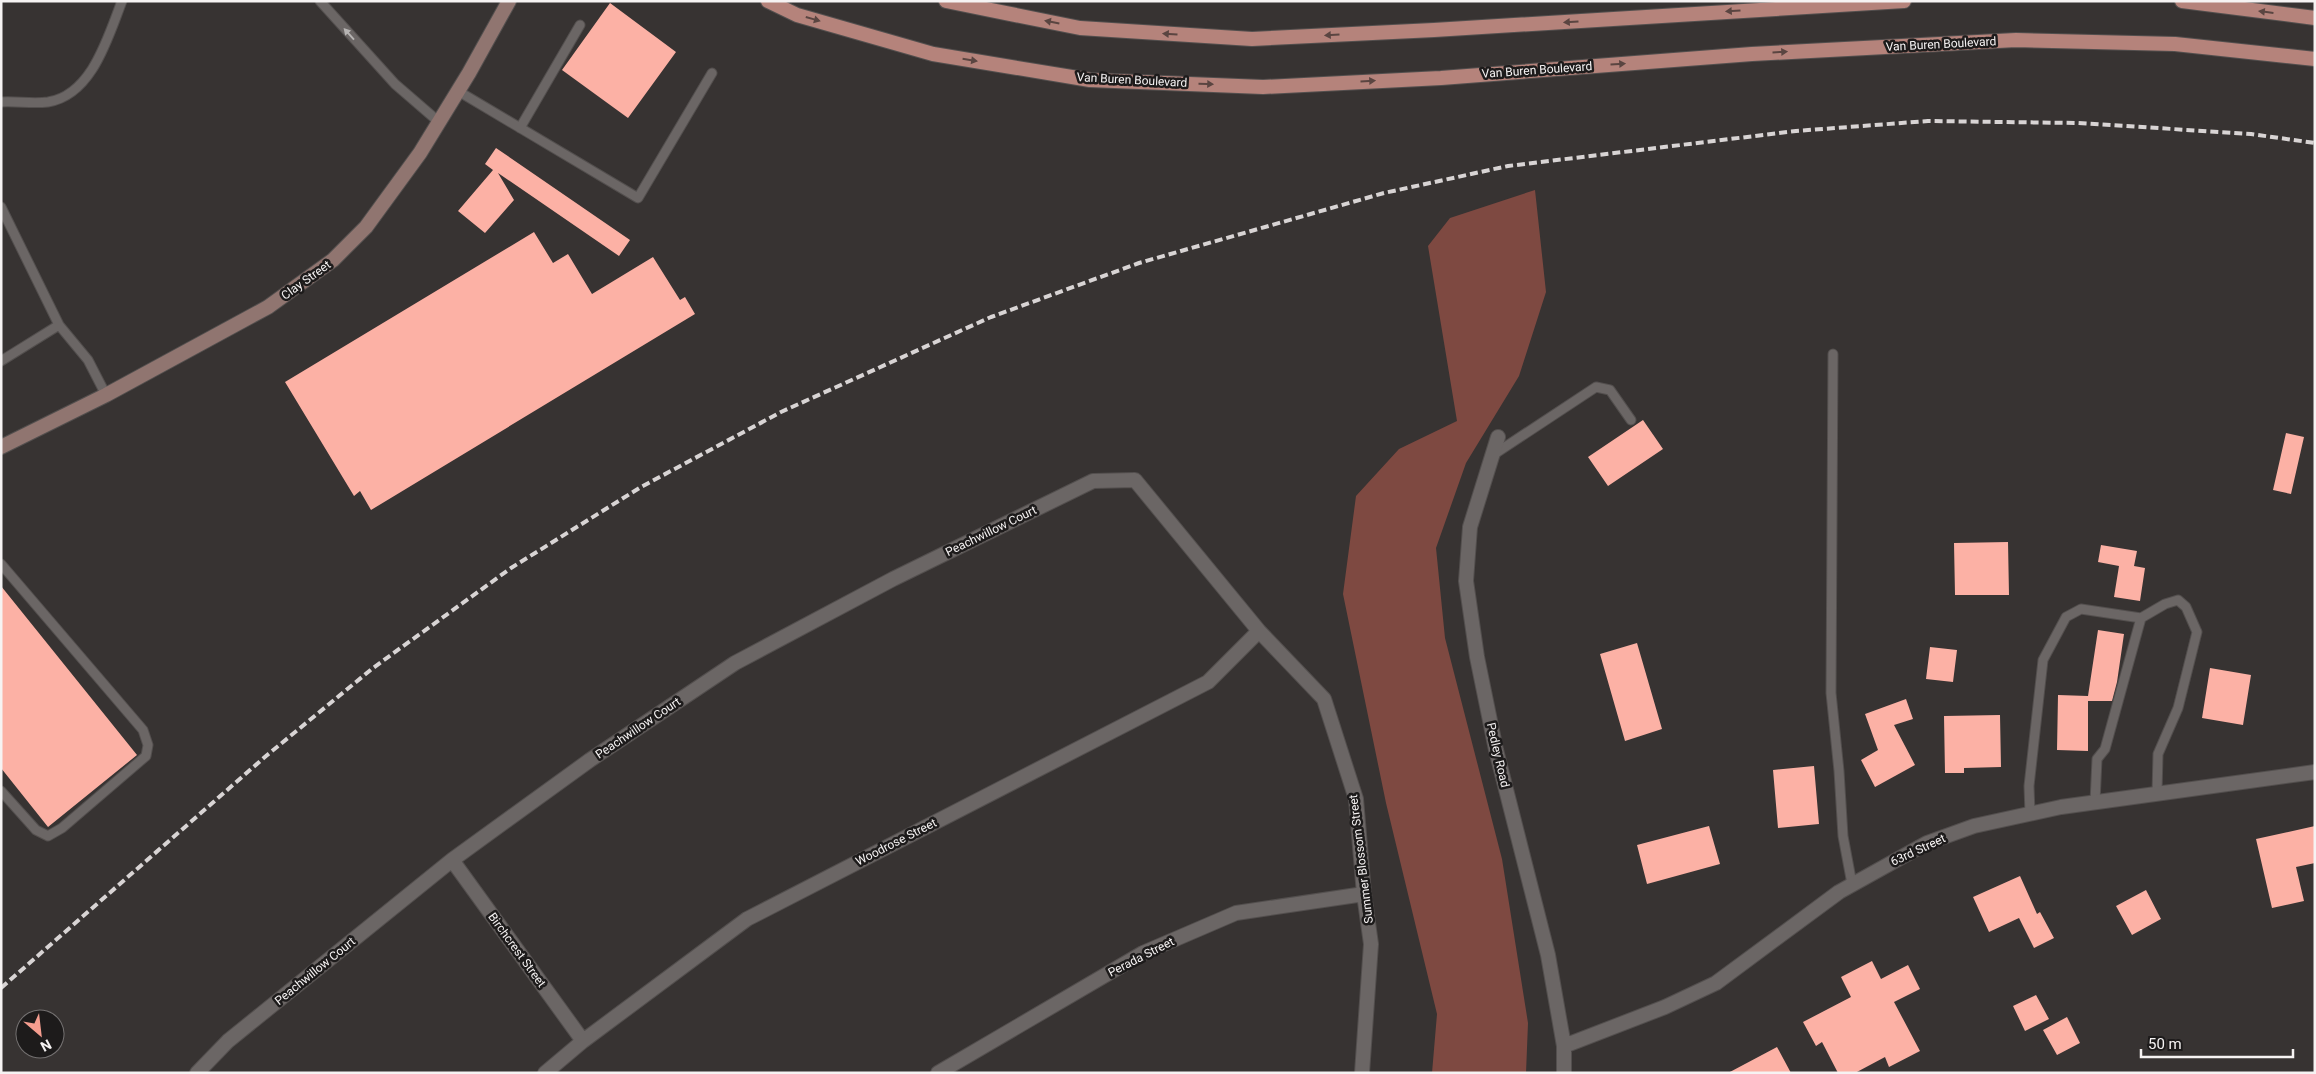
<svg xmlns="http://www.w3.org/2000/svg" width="2316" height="1074" viewBox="0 0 2316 1074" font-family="Roboto,sans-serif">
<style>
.green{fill:#7e4941}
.building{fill:#fcb1a5}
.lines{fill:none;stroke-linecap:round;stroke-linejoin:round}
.service-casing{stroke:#534f4e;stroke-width:11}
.minor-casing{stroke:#534f4e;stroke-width:16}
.secondary-casing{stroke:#534f4e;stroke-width:16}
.primary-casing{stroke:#534f4e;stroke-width:16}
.service{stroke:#6b6665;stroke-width:9}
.minor{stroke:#6b6665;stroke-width:14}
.secondary{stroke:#907570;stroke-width:14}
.primary{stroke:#b5837b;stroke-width:14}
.rail{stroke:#d8d4d4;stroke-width:4;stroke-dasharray:8 4;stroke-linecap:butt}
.oneway{fill:#5a4541}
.oneway2{fill:#b7b4b3}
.labels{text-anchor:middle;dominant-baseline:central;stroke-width:5;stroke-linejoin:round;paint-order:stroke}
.street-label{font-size:12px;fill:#f6f3f3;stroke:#1d1b1b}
</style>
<rect width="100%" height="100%" fill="#373332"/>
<path class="green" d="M1535,190L1546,292L1519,376L1466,463L1436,548L1445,638L1502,859L1528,1023L1526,1073H1432L1437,1014L1386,803L1343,594L1356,496L1399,449L1457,421L1428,246L1450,218Z"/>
<path class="building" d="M610,3L676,52L628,118L562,70Z
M496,148L630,240L619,256L498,173L514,200L485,233L458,211L493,170L485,164Z
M534,232L553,263L568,254L592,294L653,257L680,300L685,297L695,314L371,510L360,491L354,496L285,382Z
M1643,420L1663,449L1608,486L1588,457Z
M2286,433L2304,437L2291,494L2273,490Z
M2008,542L2009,595H1955L1954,543Z
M2101,545L2137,551L2134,566L2145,568L2140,601L2114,597L2119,566L2098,562Z
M1,586L137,755L48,827L1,768Z
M2098,630L2124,634L2117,682L2112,701H2088V751L2057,750L2058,695L2088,696Z
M1637,643L1662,729L1625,741L1600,654Z
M1930,647L1957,650L1953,682L1926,679Z
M2210,668L2251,675L2243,725L2202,718Z
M1906,699L1913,719L1894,725L1915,765L1875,787L1861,760L1878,750L1865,714Z
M2000,715L2001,767L1964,768V773H1945L1944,716Z
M1814,766L1819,824L1778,828L1773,770Z
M1709,826L1720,864L1647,884L1637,845Z
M2315,826V863L2296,867L2304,901L2272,908L2256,839Z
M2020,876L2037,914L2040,912L2054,938L2034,948L2019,918L1989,932L1973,897Z
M2146,890L2161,919L2132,935L2116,906Z
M1872,961L1881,979L1908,965L1920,989L1894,1002L1920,1051L1889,1067L1885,1057L1855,1073H1838L1822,1042L1816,1046L1803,1022L1851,997L1841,977Z
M2036,995L2049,1019L2025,1031L2013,1006Z
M2067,1017L2080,1043L2057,1055L2043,1030Z
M1777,1047L1791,1073H1728Z"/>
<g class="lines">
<g class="service-casing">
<path id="service" d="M320,1L395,84L439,122
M458,91L638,198L712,73
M1,102C17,101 32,104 48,102C92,95 108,37 122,1
M520,128L580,25
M1,207L59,325L88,360L106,395
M1833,354L1831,693L1839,771L1843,836L1852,884
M1,361L59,325
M1493,455L1596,387L1610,390L1631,420
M1,564L143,730L148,745L146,756L62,828L48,836L36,830L1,791
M2141,618L2165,604L2178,600L2186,607L2197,632L2178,708L2158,754L2157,793
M2030,814L2029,786L2043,660L2066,617L2081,609L2141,618L2105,749L2097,759L2095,802"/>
</g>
<g class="minor-casing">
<path id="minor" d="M1498,437L1470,527L1466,581L1477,657L1496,750L1548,955L1564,1046V1073
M452,860L583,1041
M1564,1046L1665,1007L1716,983L1839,892L1927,843L1974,826L2061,807L2315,772
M197,1073L228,1041L452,860L590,760L735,663L893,579L1093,481L1135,480L1259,631L1324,699L1356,799L1364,894L1371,944L1362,1073
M545,1073L583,1041L747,919L1208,682L1259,631
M938,1073L1143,953L1236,913L1364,894"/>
</g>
<g class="secondary-casing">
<path id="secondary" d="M1,447L106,395L268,307L333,260L366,227L420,153L469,73L509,1"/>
</g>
<g class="primary-casing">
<path id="primary" d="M768,1L797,15L933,54L1090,80L1263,87L1441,78L1752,54L2016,40L2175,44L2315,59
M946,1L1080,28L1252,39L1434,30L1904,1
M2182,1L2315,18"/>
</g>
<use href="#service" class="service"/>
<use href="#minor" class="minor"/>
<use href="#secondary" class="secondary"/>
<use href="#primary" class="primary"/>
<path class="rail" d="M1,988L266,756L373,668L511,568L641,487L781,412L991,317L1139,263L1384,193L1508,166L1796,131L1928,121L2078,123L2251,134L2315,143"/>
</g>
<defs><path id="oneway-solid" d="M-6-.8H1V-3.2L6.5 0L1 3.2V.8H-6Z" transform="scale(1.25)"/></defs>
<g class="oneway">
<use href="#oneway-solid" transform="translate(1733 11) rotate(176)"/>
<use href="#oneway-solid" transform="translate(2266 12) rotate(-173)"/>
<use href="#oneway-solid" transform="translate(813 19) rotate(16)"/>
<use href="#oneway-solid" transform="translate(1052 22) rotate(-169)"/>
<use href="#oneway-solid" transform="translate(1571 22) rotate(176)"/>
<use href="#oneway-solid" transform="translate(1170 34) rotate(-176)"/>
<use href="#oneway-solid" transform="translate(1332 35) rotate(177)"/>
<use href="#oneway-solid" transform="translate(1780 52) rotate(-3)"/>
<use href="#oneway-solid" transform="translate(970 60) rotate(9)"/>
<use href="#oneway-solid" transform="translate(1618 64) rotate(-4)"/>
<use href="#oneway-solid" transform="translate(1368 81) rotate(-3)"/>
<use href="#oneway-solid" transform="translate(1206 84) rotate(2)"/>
</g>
<use class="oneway2" href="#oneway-solid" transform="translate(349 34) rotate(-132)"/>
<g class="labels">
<g class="street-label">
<text transform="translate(1941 44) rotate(-3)">Van Buren Boulevard</text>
<text transform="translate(1537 70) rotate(-4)">Van Buren Boulevard</text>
<text transform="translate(1132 80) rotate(3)">Van Buren Boulevard</text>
<text transform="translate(306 280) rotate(-36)">Clay Street</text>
<text transform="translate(991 531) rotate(-26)">Peachwillow Court</text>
<text transform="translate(638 728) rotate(-34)">Peachwillow Court</text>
<text transform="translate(1498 755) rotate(77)">Pedley Road</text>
<text transform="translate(896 842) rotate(-27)">Woodrose Street</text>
<text transform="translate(1918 850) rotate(-25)">63rd Street</text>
<text transform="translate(1361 859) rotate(-97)">Summer Blossom Street</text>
<text transform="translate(517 950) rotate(54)">Birchcrest Street</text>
<text transform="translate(1141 957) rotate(-27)">Perada Street</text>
<text transform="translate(315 971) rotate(-39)">Peachwillow Court</text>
</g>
</g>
<rect width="2316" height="1074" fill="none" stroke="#f6f3f3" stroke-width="5"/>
<g transform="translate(40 1034) rotate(152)"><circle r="24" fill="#1d1b1b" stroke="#747171"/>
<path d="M0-4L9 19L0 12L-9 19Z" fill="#f59d8f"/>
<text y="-8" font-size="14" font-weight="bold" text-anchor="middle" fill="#f6f3f3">N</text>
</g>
<path d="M2141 1049v8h152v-8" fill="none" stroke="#f6f3f3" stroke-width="2.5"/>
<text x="2148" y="1049" font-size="15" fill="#f6f3f3" stroke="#1d1b1b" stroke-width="4" paint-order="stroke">50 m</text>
</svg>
